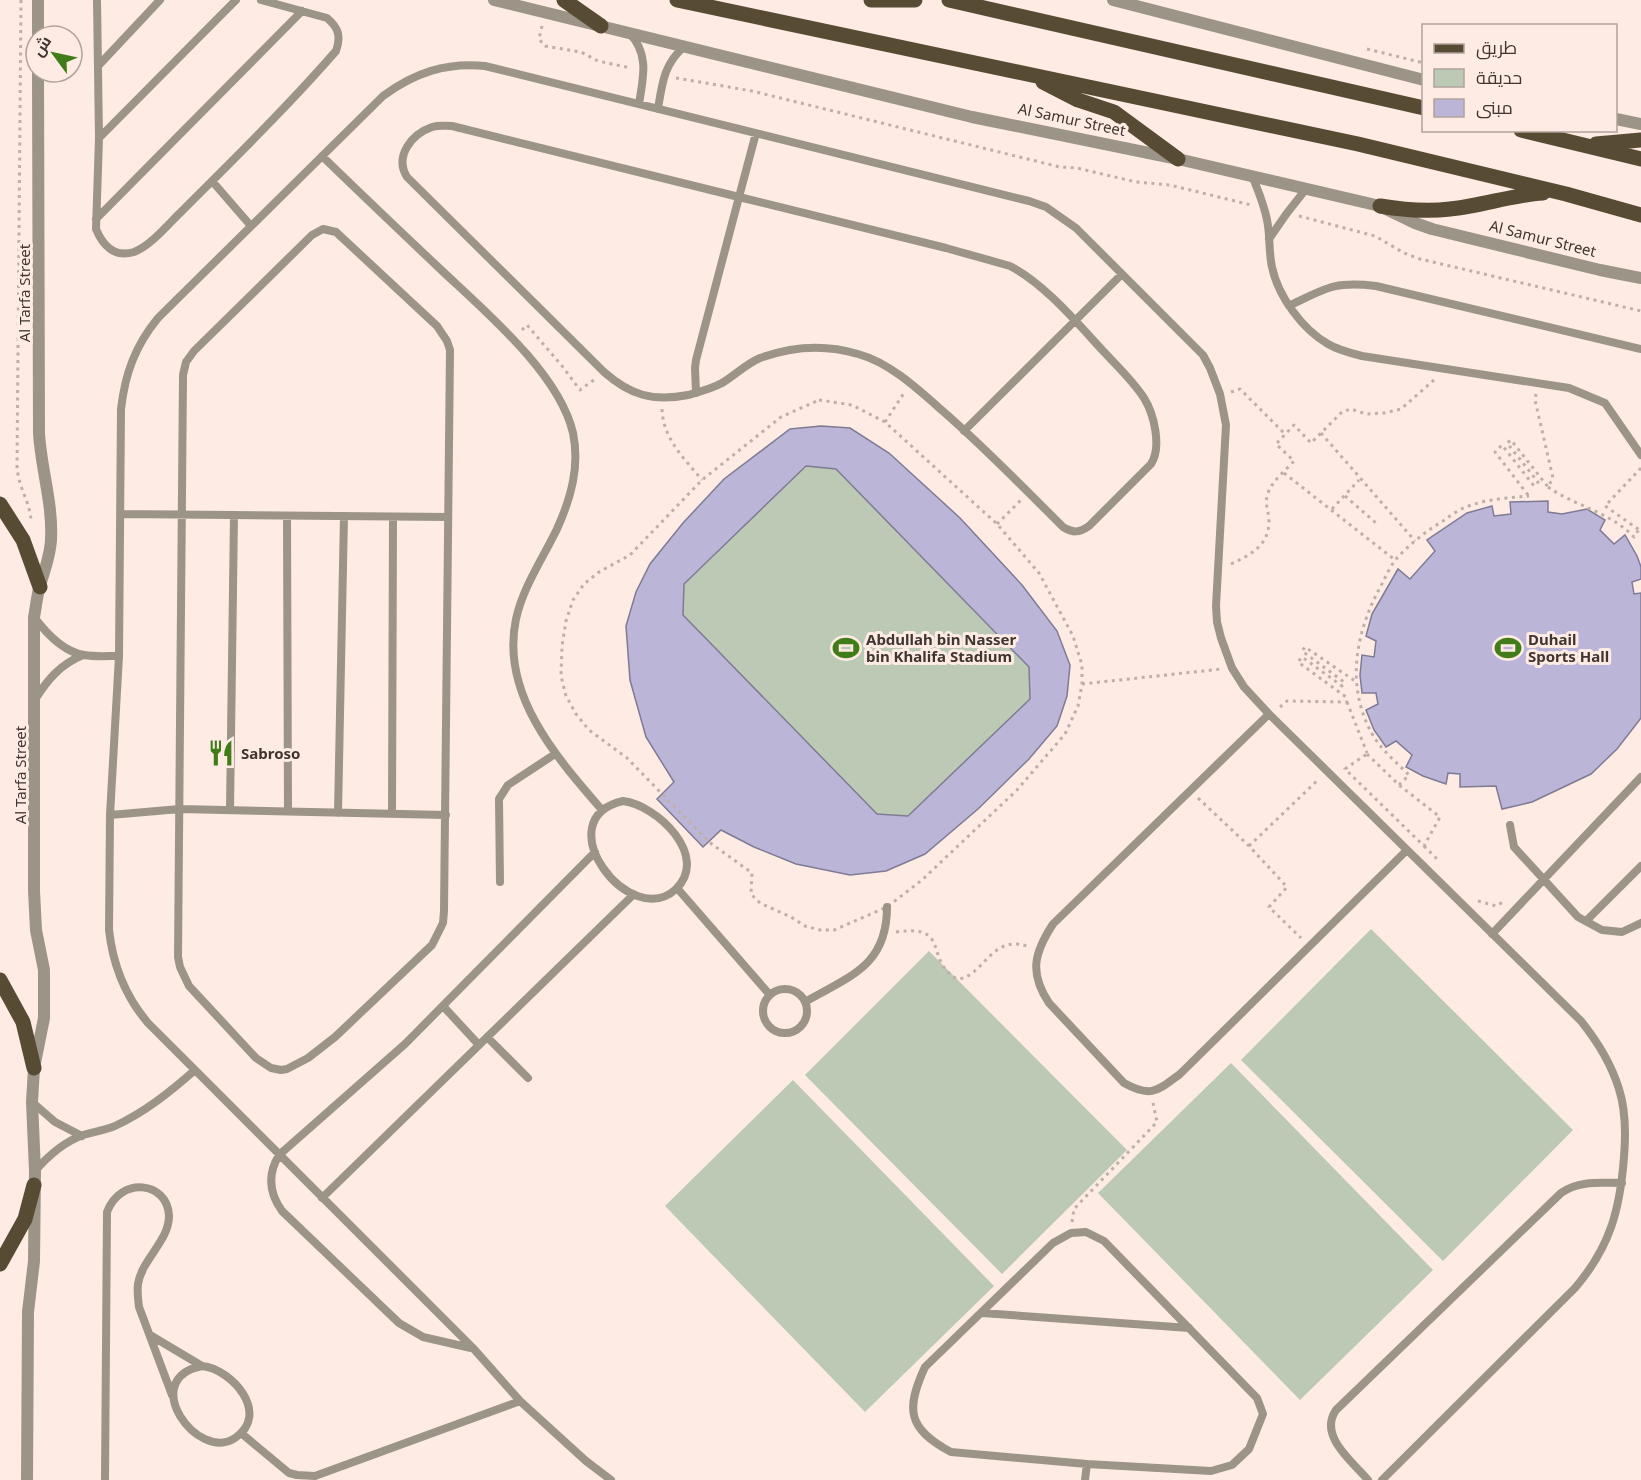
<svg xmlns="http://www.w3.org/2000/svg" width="1641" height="1480" viewBox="0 0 1641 1480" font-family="'Noto Sans',Cairo,sans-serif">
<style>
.green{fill:#bccab5}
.building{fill:#bbb6d7;stroke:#7f7b94;stroke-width:1.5;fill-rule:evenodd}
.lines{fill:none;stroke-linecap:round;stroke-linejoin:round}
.path{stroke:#bfafa9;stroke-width:3;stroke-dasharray:3 4.5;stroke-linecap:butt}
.lane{stroke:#9b9487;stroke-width:8}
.street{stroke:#9b9487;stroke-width:12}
.primary{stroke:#574b33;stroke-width:15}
.labels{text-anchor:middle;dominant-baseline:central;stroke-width:6;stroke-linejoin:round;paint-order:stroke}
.street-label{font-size:15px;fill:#403530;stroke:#fdebe4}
.poi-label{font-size:15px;font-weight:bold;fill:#403530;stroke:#fdebe4;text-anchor:start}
</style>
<rect width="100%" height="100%" fill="#fdebe4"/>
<path class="green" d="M790,429L1022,585L1057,631L1070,665L1067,696L1057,726L1029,759L978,809L925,854L886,871L850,875L796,864L754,847L721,830L703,847L657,799L674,782L646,737L630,680L626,626L636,592L650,564L683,523L724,479Z
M1371,929L1573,1130L1443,1261L1241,1060Z
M929,951L1127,1150L1002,1274L805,1075Z
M1231,1063L1433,1270L1300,1400L1098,1193Z
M793,1080L994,1286L865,1412L665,1206Z"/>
<path class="building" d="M821,426L850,428L889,453L960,518L1022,585L1057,631L1070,665L1067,696L1057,726L1029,759L978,809L925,854L886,871L850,875L796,864L754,847L721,830L703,847L657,799L674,782L646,737L630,680L626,626L636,592L650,564L683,523L724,479L790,429ZM806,466L836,469L1029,667L1030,699L908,816L877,814L683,615L684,584Z
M1548,501V512L1562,514L1587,509L1605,520L1600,530L1614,544L1625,535L1637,556L1641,567V579L1632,582L1634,594L1641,593V718L1617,749L1591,774L1532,802L1502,809L1496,786L1460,787V774L1448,773L1446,784L1423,776L1406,767L1412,755L1396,741L1386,747L1374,730L1366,710L1378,704L1376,693H1362L1360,675L1362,655L1374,657L1376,641L1366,636L1372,614L1398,569L1410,579L1435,551L1427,540L1467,513L1492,506L1494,516L1511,514L1510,502Z"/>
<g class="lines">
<path class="path" d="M21,0L17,466C18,488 31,503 31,522
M542,26L539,39L545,46L581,52L598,61L631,68
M1367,49L1424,63
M676,78L752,91L1060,167L1077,168L1136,182L1170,185L1251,205
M1299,216L1375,236L1404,253L1420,259L1641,311
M522,330L527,325L562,366L580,390L595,379
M1231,392L1240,389L1285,434
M819,400L852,405L885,422L997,524L1039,573L1073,636L1082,665V684L1078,706L1065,734L1017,790L922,880L887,907L834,930H820L805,926L791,917L760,903L751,894L752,873L709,842L627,758L589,730L576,714L566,696L561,676L562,646L566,621L573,600L584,584L599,572L630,555L702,480L781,417Z
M662,409C663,439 684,458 702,480
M885,422L904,393
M1321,433L1415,541
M1641,468L1605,506L1641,531
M1284,473L1395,560
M1548,487C1575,506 1610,512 1634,537L1639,529
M1528,495L1495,452L1502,445L1534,486L1538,482L1507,443L1511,440L1548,487L1553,478L1535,400L1536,394
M1345,496L1376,523
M1332,509L1359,480
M997,524L1021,500
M1231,564C1250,555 1269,546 1269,521C1269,511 1264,504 1268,493C1272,481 1286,470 1294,461L1276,444L1294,425L1311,443L1342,412L1351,409L1366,414L1384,413L1401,409L1434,380
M1082,684L1222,669
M1347,702L1367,753
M1280,707L1287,701L1347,702L1346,697L1298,662L1302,657L1342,686L1344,682L1302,651L1305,647L1355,681
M1367,754L1399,785L1440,817L1424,846L1345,769Z
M1399,785L1409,775C1395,761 1379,748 1370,730C1345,681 1357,628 1383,582C1387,574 1391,565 1397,558C1410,544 1426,531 1443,521C1450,516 1458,510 1466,507C1486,499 1508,498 1529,496
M1198,798L1249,846L1287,887L1269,907L1301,938
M1249,846L1319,779
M1424,846L1438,860
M1478,901L1496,906L1503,902L1505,904
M896,932C952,924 923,959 957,979C983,978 991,934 1027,946
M1072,1222L1074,1209L1157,1122L1153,1103"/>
<path class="lane" d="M97,0L99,138L96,229C103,246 115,258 134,252C151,246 170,222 183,210C235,158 288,106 336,51C341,37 339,28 327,18L261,0
M629,33C650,54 643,78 639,104
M99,65L160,0
M658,109C662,84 664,63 685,46
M99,138L236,0
M322,156C360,193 399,230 437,266C481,308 559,372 573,433C580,466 571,498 557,529C543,558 523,587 516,619C500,694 557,758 602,810
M1253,178C1259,193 1266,209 1268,226C1270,240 1269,254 1272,267C1278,296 1302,329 1328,344C1338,350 1350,353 1362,356L1569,388L1605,403L1641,455
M212,181L251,226
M96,219L302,11
M323,229L336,232L437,326L447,341L450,350L444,911L443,923L432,945L335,1037L308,1058L287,1069L281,1070L271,1068L256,1058L189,986L180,967L178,957L183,375L186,362L194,351L312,235Z
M1269,239L1287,213L1306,189
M1289,306C1326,288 1334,281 1376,286L1641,349
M696,393L695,368L696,360L739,197L946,248L1010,266C1045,284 1078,324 1105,353C1118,367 1133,381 1144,398C1154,414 1162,447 1151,464L1089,526C1079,533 1073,533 1063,527C1024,488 986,449 945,413C920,391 891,363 858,354C825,344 793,346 760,358C746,364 735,375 722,383C711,389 699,392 688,395C653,402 630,395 604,372L407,177C394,156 412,134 432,127C439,125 445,126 452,126L739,197L756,133
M964,431L1122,274
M122,514L448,517
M287,516L288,811
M34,617C46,633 64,652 84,655C95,657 108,656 119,656
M36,698C48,679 61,664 83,655
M1269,714L1053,924C1034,953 1029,973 1049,1003L1124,1083C1151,1098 1157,1091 1180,1074L1407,850
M623,801C657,805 710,856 676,889C630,932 545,819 623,801Z
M230,810L234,515
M338,813L344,516
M392,814L393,517
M110,815L180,809L446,815
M1510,825L1514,847L1578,917L1602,930L1622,932L1641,923
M500,882L499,799L508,785L555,754
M677,888L770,995
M1586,921L1641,866
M1492,934L1641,777
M763 1011a22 22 0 1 1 44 0a22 22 0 1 1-44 0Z
M805,1002C850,976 887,966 887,907
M443,1006L479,1045
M487,1037L528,1078
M32,1102L55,1122L82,1136
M35,1171C48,1156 64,1142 83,1135C94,1132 105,1130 115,1126C145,1112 170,1092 195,1070
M322,1198L633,895
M1086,1232L1104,1241L1257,1398L1263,1414L1249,1449L1232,1465L1211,1471L1087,1464L951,1452C908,1429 905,1410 925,1367L1053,1243L1071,1233Z
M982,1313L1189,1328
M150,1335L202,1366
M471,1348L423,1337L399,1323L282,1211C269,1193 267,1175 279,1155L405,1044L595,852
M202,1366C232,1369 271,1414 235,1438C198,1463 137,1379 202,1366Z
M241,1433L289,1473L297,1475L315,1476L520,1401
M105,1480L107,1212C120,1176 168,1181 169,1216C169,1241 142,1259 138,1284C137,1291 138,1299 139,1307L172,1395
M611,1480L586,1461L520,1401L473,1348L148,1023C125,996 113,966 109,930L110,815L119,656L121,409C125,374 135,346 158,318L383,96C414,73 446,62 485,66L1029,201L1046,207L1076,228L1203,355L1210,368L1220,394L1226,425L1216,606L1217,622L1221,638L1232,668L1244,687L1269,714L1581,1021C1597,1041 1611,1063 1619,1089C1626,1111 1626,1133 1624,1157C1620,1210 1610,1247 1575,1288L1382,1480
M1085,1480L1087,1464
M1368,1480C1353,1462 1318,1436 1336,1410L1561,1193C1579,1180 1601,1183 1622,1183"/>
<path class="street" d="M38,0V36
M494,0L972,117L1178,159L1380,206L1415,223L1432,229L1600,270L1641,278
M1113,0L1424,80
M1616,119L1641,124
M27,1480L28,1312L34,1261L35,1171L32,1102L34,1068L44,1018V970L36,930L34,891V617C36,607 37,595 40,585C45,570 50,556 51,540C53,503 41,469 39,433L38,72"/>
<path class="primary" d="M564,0L601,26
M677,0L1358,144L1566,194L1641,215
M871,0H915
M949,0L1424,108
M1043,82L1078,100L1114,112L1178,159
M1521,130L1641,159
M1596,144L1641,140
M1380,206C1404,210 1427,212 1450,209C1482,206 1511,195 1543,193
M0,504L23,540L40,587
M0,980L23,1022L34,1068
M0,1264L25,1219L34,1185"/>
</g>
<defs>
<g id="stadium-bare" transform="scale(2.07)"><path d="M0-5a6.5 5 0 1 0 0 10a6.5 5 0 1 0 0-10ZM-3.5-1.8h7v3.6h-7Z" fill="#407d19" stroke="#fdebe4" stroke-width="2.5" paint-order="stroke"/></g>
<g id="restaurant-bare" transform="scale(2.07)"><path d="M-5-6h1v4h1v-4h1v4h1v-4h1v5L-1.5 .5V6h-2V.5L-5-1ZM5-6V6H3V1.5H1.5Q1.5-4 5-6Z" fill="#407d19" stroke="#fdebe4" stroke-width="2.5" paint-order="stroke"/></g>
</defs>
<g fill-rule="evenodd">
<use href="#stadium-bare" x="846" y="648"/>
<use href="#stadium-bare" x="1508" y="648"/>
<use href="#restaurant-bare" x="221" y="753"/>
</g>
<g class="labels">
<g class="street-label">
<text transform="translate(1072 119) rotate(12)">Al Samur Street</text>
<text transform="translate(1543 238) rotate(14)">Al Samur Street</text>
<text transform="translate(24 293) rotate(-90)">Al Tarfa Street</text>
<text transform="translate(20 775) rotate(-90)">Al Tarfa Street</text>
</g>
<g class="poi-label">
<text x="866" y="639">Abdullah bin Nasser<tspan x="866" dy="17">bin Khalifa Stadium</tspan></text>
<text x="1528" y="639">Duhail<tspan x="1528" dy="17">Sports Hall</tspan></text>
<text x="241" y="753">Sabroso</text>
</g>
</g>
<rect x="1422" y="24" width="195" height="108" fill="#fdebe4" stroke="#b1a29c" stroke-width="1.5"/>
<rect x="1434" y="44" width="30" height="9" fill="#574b33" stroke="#b1a29c" stroke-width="1.5"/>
<text x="1476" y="54" font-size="18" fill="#403530">طريق</text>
<rect x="1434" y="69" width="30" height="18" fill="#bccab5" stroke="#b1a29c" stroke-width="1.5"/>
<text x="1476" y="84" font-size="18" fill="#403530">حديقة</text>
<rect x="1434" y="99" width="30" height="18" fill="#bbb6d7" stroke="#b1a29c" stroke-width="1.5"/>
<text x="1476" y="114" font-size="18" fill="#403530">مبنى</text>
<g transform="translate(54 54) rotate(303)"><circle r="28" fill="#fdebe4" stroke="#b1a29c" stroke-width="1.5"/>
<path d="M0-4.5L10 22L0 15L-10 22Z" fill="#407d19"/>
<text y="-9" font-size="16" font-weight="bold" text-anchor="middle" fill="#403530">ش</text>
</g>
</svg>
